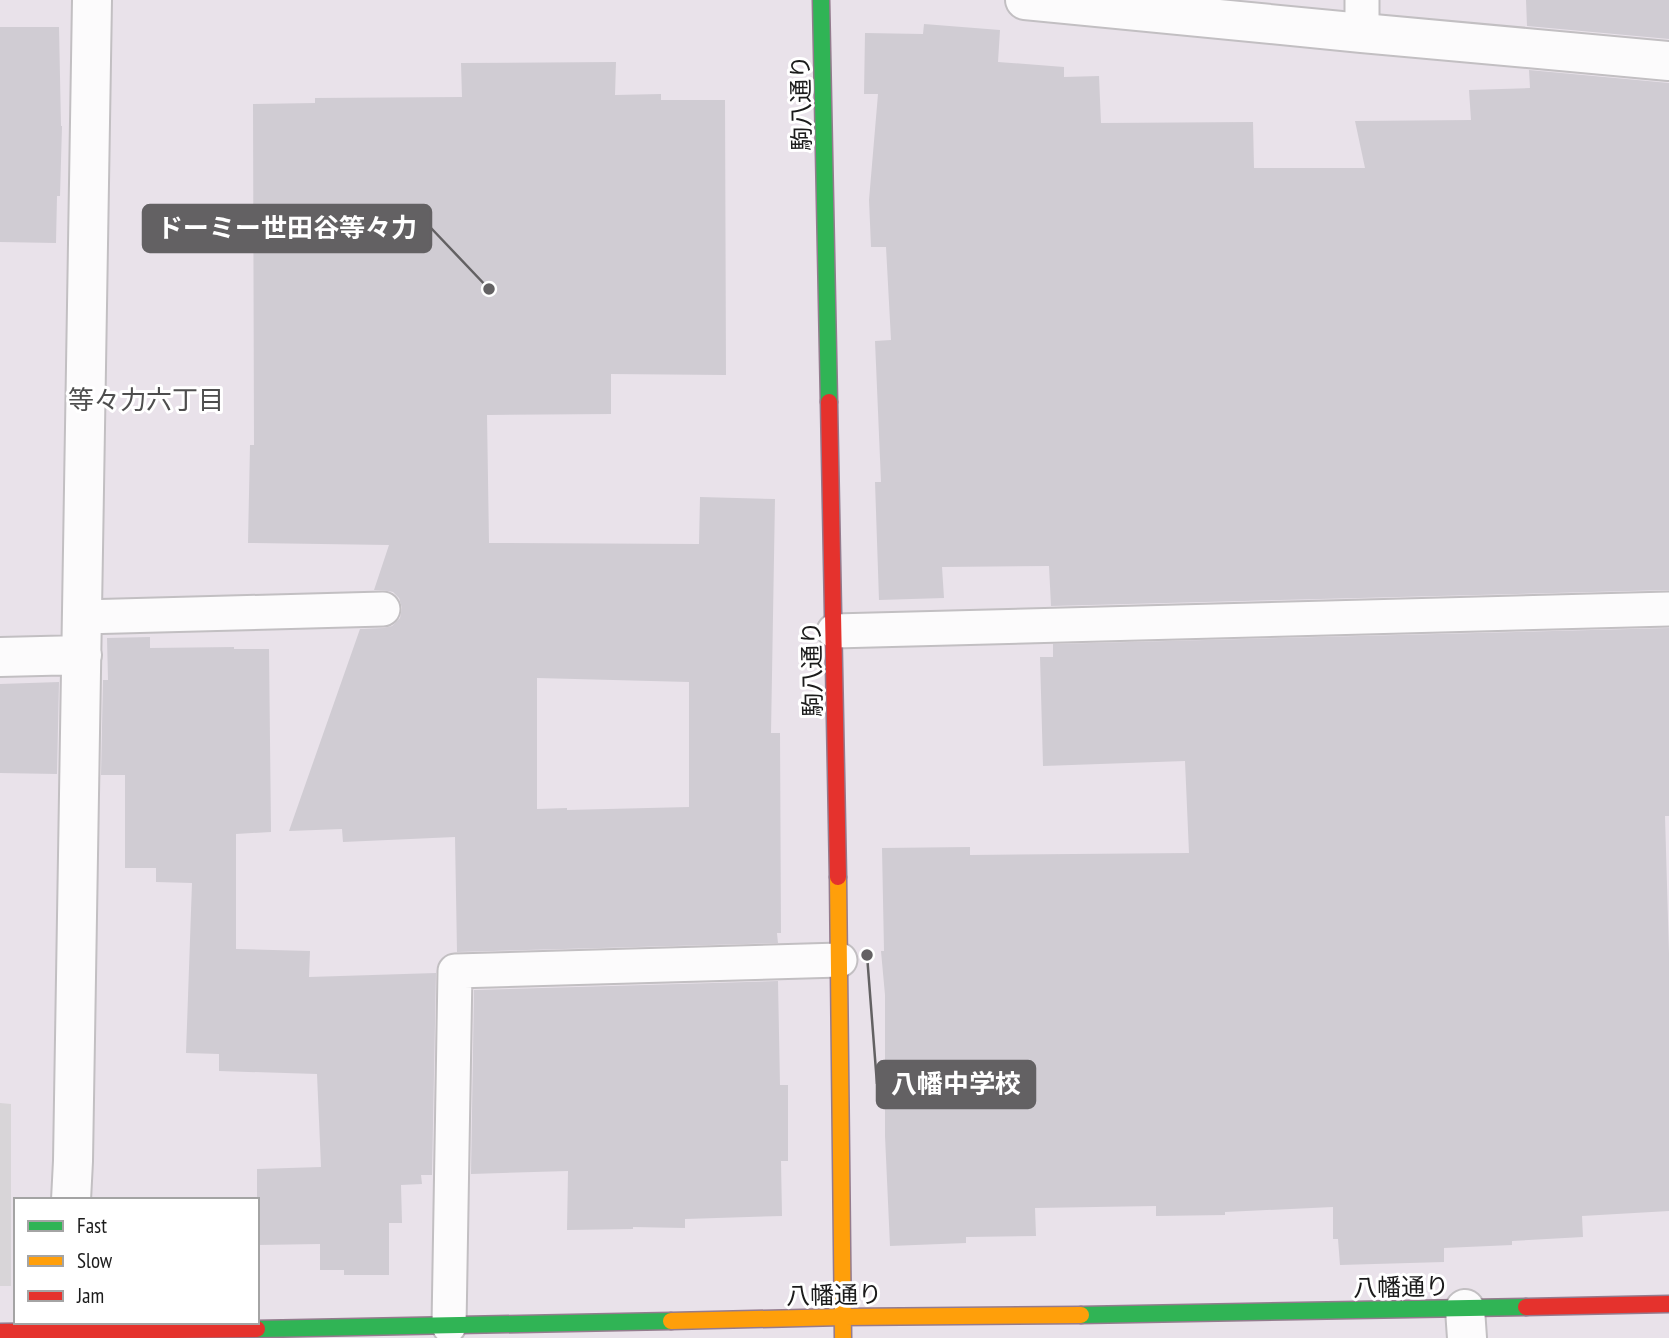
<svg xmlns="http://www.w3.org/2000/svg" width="1669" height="1338" viewBox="0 0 1669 1338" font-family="'PT Sans Narrow','Noto Sans JP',sans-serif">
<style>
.parking{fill:#d8d5d8}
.building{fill:#d0ccd3;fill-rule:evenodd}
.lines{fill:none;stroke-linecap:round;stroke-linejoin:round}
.lane-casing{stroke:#c2bfc2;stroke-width:37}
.street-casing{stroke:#c2bfc2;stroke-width:42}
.fast-casing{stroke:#947b8e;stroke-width:19}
.slow-casing{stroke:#947b8e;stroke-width:19}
.jam-casing{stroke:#947b8e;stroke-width:19}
.lane{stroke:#fcfbfc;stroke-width:33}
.street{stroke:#fcfbfc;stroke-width:38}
.fast{stroke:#30b455;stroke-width:16}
.slow{stroke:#ff9f0a;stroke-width:16}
.jam{stroke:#e5322d;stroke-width:16}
.labels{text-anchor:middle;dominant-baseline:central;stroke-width:6;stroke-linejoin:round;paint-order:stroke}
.street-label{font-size:24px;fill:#1b1b1b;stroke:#fff}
.neighbourhood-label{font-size:26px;fill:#4e4e4e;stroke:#fff}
.leader{fill:none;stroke:#636163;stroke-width:2.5}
.callout-dot{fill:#636163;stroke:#fff;stroke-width:2.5}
.callout{fill:#636163;stroke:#636163;stroke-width:2.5}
.callout-label{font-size:26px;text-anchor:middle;font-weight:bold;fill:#fff}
</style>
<rect width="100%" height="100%" fill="#e9e2ea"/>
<path class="parking" d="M0,1103L11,1104V1286H0Z"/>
<path class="building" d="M1526,0H1669V39L1527,26Z
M924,24L1000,30L998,62L1064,67V77L1099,76L1101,123L1253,122L1254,168H1365L1355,121L1471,120L1469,90L1530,88L1529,70L1669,83V590L1051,606L1049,566L942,567L944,598L879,600L875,482H881L875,341L891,340L886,247H871L869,200L878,94H864L865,33L923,34Z
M0,27H59L61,126H62L60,196H57L56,243L0,242Z
M616,62L615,95L661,94V100H725L726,375L611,374V414L487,415L489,543L699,544L700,497L775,499L771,733H780L781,933H777L778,943L457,952L455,837L343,842L342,829L289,831L360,629L384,628L392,626L400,618L402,608L399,598L393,592L383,590H374L389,545L248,543L250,445H254L253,104L315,103V98L462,97L461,63ZM537,678L689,682V807L567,810V808L537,809Z
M1669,628V816H1665L1669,954V1211L1582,1216L1583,1237L1512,1241V1245L1444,1248V1262L1340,1265L1338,1239H1333V1207L1225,1212V1215L1156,1216V1206L1035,1208L1036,1236L966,1237V1243L890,1246L885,1136V995L881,951H884L882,848L970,847V855L1189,853L1185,761L1043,766L1040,657H1053V644Z
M150,637V648L234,647V649H269L271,832L236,834V949L310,951L309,977L436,973L432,1175H421L422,1184L401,1185L402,1223H389V1275H344V1270H320V1244L257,1245V1169L321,1167L317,1074L219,1071V1054L186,1053L192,883L156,882V868H125V775H101L103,680H108L107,638Z
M59,682L57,774L0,773V684Z
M778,981L780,1085H788V1161H781L782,1216L685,1219V1228L633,1227V1229L567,1230L568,1171L471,1174L474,990Z"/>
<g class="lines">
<g class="lane-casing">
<path id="lane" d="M1362,33V0
M82,617L383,609
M834,631L1669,609
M449,1326L455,971L840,960"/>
</g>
<g class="street-casing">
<path id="street" d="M1025,0L1362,33L1669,61
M0,657L82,655
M71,1200L73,1161L92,0
M1465,1309L1467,1338"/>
</g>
<g class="fast-casing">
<path id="fast" d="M821,0L829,402
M1081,1315L1526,1307
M257,1329L671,1321"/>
</g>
<g class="slow-casing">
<path id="slow" d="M838,877L843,1338
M671,1321L843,1317L1081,1315"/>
</g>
<g class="jam-casing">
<path id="jam" d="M829,402L838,877
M1526,1307L1669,1304
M0,1332L257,1329"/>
</g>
<use href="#lane" class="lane"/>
<use href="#street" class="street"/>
<use href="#fast" class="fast"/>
<use href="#slow" class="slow"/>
<use href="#jam" class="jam"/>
</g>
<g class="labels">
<g class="street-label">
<text transform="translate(801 103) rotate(-91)">駒八通り</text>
<text transform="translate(812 669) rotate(-91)">駒八通り</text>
<text transform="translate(1401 1287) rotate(-1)">八幡通り</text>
<text transform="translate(834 1295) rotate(-1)">八幡通り</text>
</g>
<g class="neighbourhood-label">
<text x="146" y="399">等々力六丁目</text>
</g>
</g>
<path class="leader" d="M489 289L431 228M867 955L877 1084"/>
<g class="callout-dot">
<circle cx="489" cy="289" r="7"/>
<circle cx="867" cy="955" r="7"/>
</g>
<g class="callout">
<rect x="143" y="205" width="288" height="47" rx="7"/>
<rect x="877" y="1061" width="158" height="47" rx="7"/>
</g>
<g class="callout-label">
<text x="287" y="237">ドーミー世田谷等々力</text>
<text x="956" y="1093">八幡中学校</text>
</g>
<rect x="14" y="1198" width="245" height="126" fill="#ffffff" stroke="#a4a4a4" stroke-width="2"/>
<rect x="28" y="1221" width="35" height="10" fill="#30b455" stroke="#a4a4a4" stroke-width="2"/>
<text x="77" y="1233" font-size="21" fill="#1b1b1b">Fast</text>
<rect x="28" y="1256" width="35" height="10" fill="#ff9f0a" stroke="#a4a4a4" stroke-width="2"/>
<text x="77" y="1268" font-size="21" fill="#1b1b1b">Slow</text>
<rect x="28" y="1291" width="35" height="10" fill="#e5322d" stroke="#a4a4a4" stroke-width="2"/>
<text x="77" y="1303" font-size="21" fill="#1b1b1b">Jam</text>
</svg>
